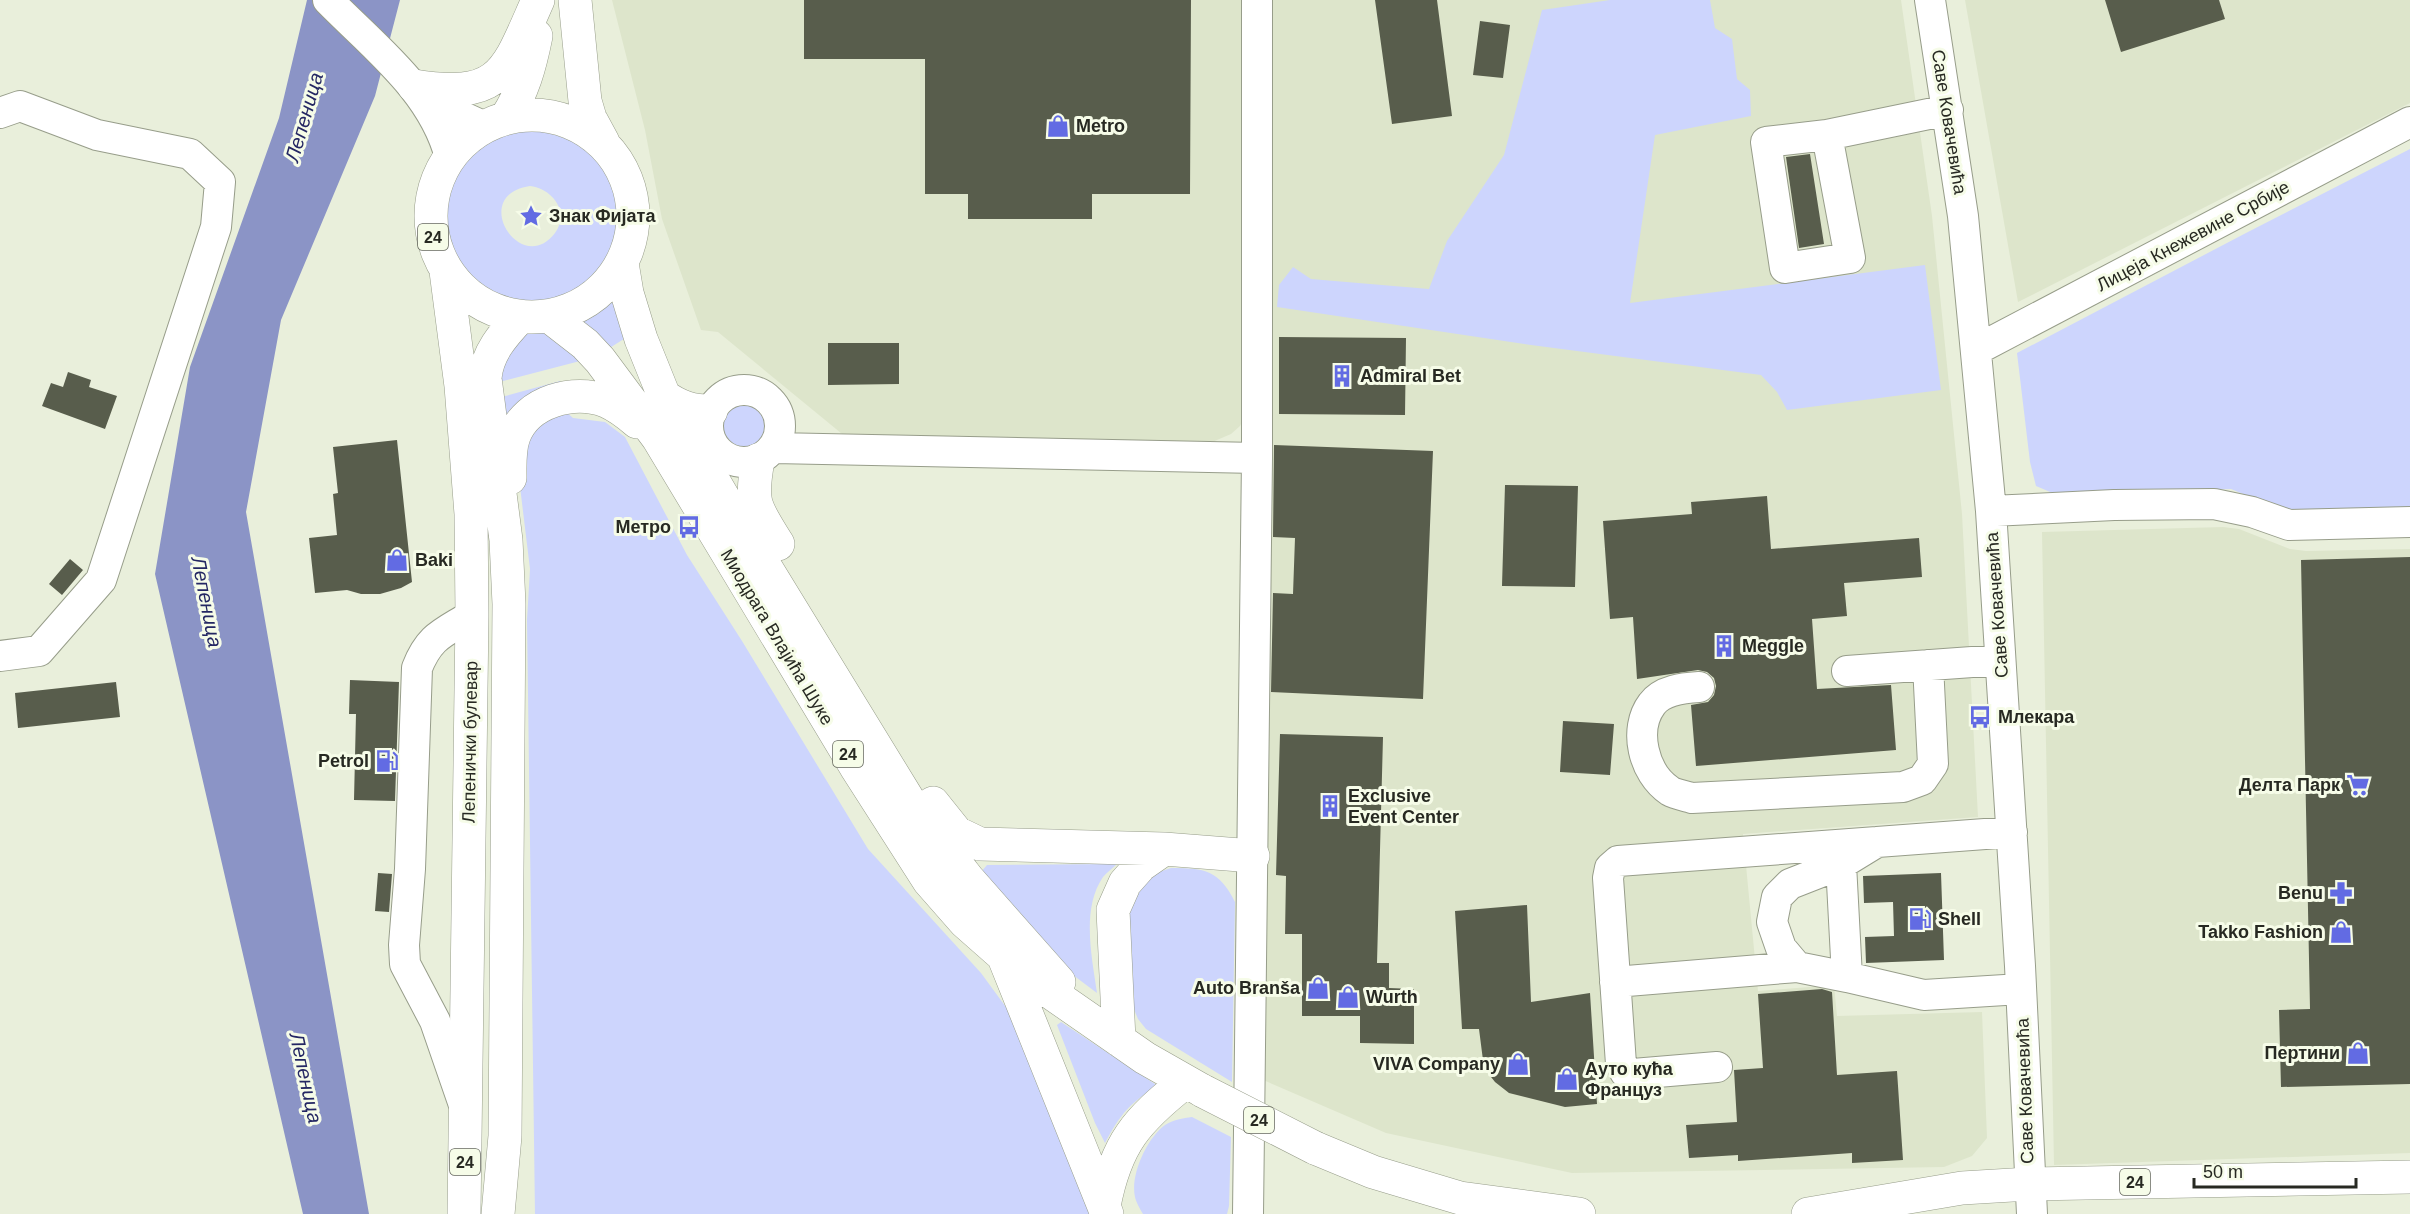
<svg xmlns="http://www.w3.org/2000/svg" width="2410" height="1214" viewBox="0 0 2410 1214" font-family="Arial,sans-serif">
<style>
.built{fill:#dde5cb}
.green{fill:#cdd5fd;fill-rule:evenodd}
.water{fill:#8b94c6}
.building{fill:#585d4c}
.lines{fill:none;stroke-linecap:round;stroke-linejoin:round}
.minor-casing{stroke:#979d8a;stroke-width:32}
.major-casing{stroke:#979d8a;stroke-width:34}
.minor{stroke:#fff;stroke-width:30}
.major{stroke:#fff;stroke-width:33}
.major-bridge-casing{stroke:#979d8a;stroke-width:34;stroke-linecap:butt}
.major-bridge{stroke:#fff;stroke-width:33}
.labels{text-anchor:middle;dominant-baseline:central;stroke-width:6;stroke-linejoin:round;paint-order:stroke}
.shield{fill:#f6fce8;stroke:#65685d;stroke-width:1.5}
.shield-label{font-size:16px;font-weight:bold;fill:#272922}
.street-label{font-size:18px;fill:#272922;stroke:#f6fce8}
.poi-label{font-size:18px;font-weight:bold;fill:#272922;stroke:#f6fce8;text-anchor:start}
.water-label{font-size:20px;font-style:italic;fill:#242763;stroke:#f6fce8}
</style>
<rect width="100%" height="100%" fill="#e9efdb"/>
<path class="built" d="M612,0H1901L1932,216L1962,514L1978,817L1743,834L1758,991L1834,985L1837,1016L1982,1012L1987,1138L1972,1156L1944,1167L1572,1173L1386,1133L1254,1076L1246,413L1240,426L1231,434L1210,443L847,438L718,332L701,330L662,219L645,130Z
M1965,0H2410V103L2018,302Z
M2223,527L2239,529L2290,549L2306,551L2410,549V1153L2054,1165L2042,532Z"/>
<path class="green" d="M1610,0H1710L1715,28L1732,39L1737,79L1750,90L1751,116L1655,135L1630,303L1925,265L1941,390L1787,410L1777,392L1761,375L1531,345L1277,307L1279,285L1293,267L1311,279L1429,289L1447,241L1504,155L1542,10Z
M531,130C673,147 621,329 513,302C494,297 476,288 463,272C430,231 443,169 487,142C500,134 516,132 531,130ZM530,186C553,189 570,212 555,233C521,278 468,195 530,186Z
M2410,149V512L2299,517L2231,489L2055,494L2036,486L2030,462L2017,353L2246,233Z
M617,298L627,337L608,349L582,322Z
M542,330L554,337L580,361L499,382C505,351 507,335 542,330Z
M560,381L562,387L505,430L502,397Z
M723 425a22 22 0 1 1 44 0a22 22 0 1 1-44 0Z
M563,409L573,418L605,422L625,437L687,555L742,641L868,849L981,973L1011,1014L1090,1214H535L527,620L530,569L518,470L531,430Z
M1117,864C1113,868 1107,872 1103,877C1081,909 1092,957 1097,993L1069,972L981,872L987,865Z
M1171,868C1205,868 1219,870 1235,902L1232,1082L1146,1029L1138,1019L1133,1007L1128,902L1153,874Z
M1061,1022L1158,1086C1130,1102 1120,1115 1105,1143L1095,1123L1057,1025Z
M1192,1117L1231,1137L1229,1206L1227,1214H1143C1140,1209 1136,1202 1135,1197C1130,1175 1147,1138 1165,1125C1173,1120 1183,1118 1192,1117Z"/>
<path class="water" d="M307,0H400L375,96L281,320L246,512L369,1214H303L155,574L190,367L279,118Z"/>
<path class="building" d="M804,0H1191L1190,194H1092V219H968V194H925V59H804Z
M1375,0H1437L1452,116L1392,124Z
M2105,0H2219L2225,19L2121,52Z
M1480,21L1510,25L1503,78L1473,75Z
M1810,154L1824,244L1799,248L1786,157Z
M1279,337L1406,338L1405,415L1279,414Z
M828,343H899V384L828,385Z
M68,372L91,380L89,387L117,396L105,429L42,406L51,383L63,387Z
M397,440L412,582L401,588L380,594H361L347,590L315,593L309,538L337,535L333,494L338,493L333,447Z
M1274,445L1433,451L1423,699L1271,692L1273,593L1293,594L1295,538L1273,537Z
M1505,485L1578,486L1575,587L1502,586Z
M1767,496L1771,549L1919,538L1922,577L1844,583L1847,616L1812,619L1817,689L1891,685L1896,750L1696,766L1691,705L1708,702L1714,695L1716,686L1714,678L1707,672L1698,670L1637,679L1633,617L1610,619L1603,521L1692,514L1691,502Z
M2410,557V1084L2281,1087L2279,1010L2310,1009L2301,560Z
M70,559L83,570L62,595L49,584Z
M350,680L399,682L395,801L354,800L356,714H349Z
M116,682L120,717L18,728L15,693Z
M1563,721L1614,724L1610,775L1560,772Z
M1280,734L1383,737L1377,963H1389V988L1414,989V1044L1360,1043V1016H1302V934H1285L1286,876L1276,875Z
M378,873L392,874L389,912L375,911Z
M1941,873L1944,960L1866,963L1865,937L1894,936L1893,902L1864,903L1863,876Z
M1527,905L1531,1002L1590,993L1597,1104L1565,1107L1509,1093L1495,1082L1484,1068L1479,1029H1462L1455,911Z
M1822,989L1832,992L1837,1075L1897,1071L1903,1160L1852,1163V1153L1738,1161V1155L1689,1158L1686,1125L1737,1122L1734,1070L1763,1068L1758,994Z"/>
<g class="lines">
<g class="minor-casing">
<path id="minor" d="M328,0C374,47 433,91 450,157
M1930,0L1963,216L1991,511L2020,966L2032,1214
M421,91L463,117L485,127
M0,113L20,106L97,135L190,154L220,182L216,227L101,580L39,651L0,656
M1827,135L1850,258L1785,268L1766,142Z
M1827,135L1948,110
M1976,350L2410,122
M708 426a36 36 0 1 1 72 0a36 36 0 1 1-72 0Z
M774,448L1257,458
M1991,511L2114,505L2214,504L2252,512L2289,525L2410,522
M1847,671L2000,660
M1699,687C1683,688 1662,690 1652,704C1633,729 1643,773 1670,791C1675,794 1685,796 1692,798L1903,787L1922,780L1933,764L1928,665
M2012,832L1877,842L1841,864L1847,977L1924,995L2021,989
M1841,864L1790,884L1777,897L1772,922L1781,948L1797,967L1847,977
M1615,982L1797,967
M1717,1067L1633,1074L1625,1072L1621,1064L1608,878L1610,868L1618,861L1877,842
M463,1102L435,1021L405,964L404,945L410,869L417,668C430,635 444,633 472,615
M1248,1214L1257,458V0"/>
</g>
<g class="major-casing">
<path id="major" d="M575,0L585,101L590,118L603,142
M414,86C502,100 506,72 538,0
M431 216a101 101 0 1 1 202 0a101 101 0 1 1-202 0Z
M506,118C523,92 530,66 536,36
M622,263L627,293L641,339L664,396L730,509L917,814L968,879L1059,982
M446,271L461,386L471,514L472,615L464,1214
M549,316L585,344L600,360L658,438L856,767L929,881L965,922L1024,974L1145,1058L1203,1091
M664,396C679,407 692,411 711,411
M758,460C750,504 755,507 778,544
M510,478C510,464 509,449 514,436C527,401 574,389 606,401C617,406 628,414 637,422
M933,803L957,833L980,844L1164,849L1253,856
M1005,960L1107,1214
M1119,1040L1113,910L1125,883L1141,865L1164,849
M1315,1148L1373,1172L1460,1198L1579,1214
M1104,1206C1116,1143 1137,1120 1185,1082
M498,1214L505,1136L509,604L506,540L485,378C487,353 503,335 520,317
M1808,1214L1962,1188L2029,1184L2410,1177"/>
</g>
<use href="#minor" class="minor"/>
<use href="#major" class="major"/>
<g class="major-bridge-casing">
<path id="major-bridge" d="M1203,1091L1315,1148"/>
</g>
<use href="#major-bridge" class="major-bridge"/>
</g>
<defs>
<g id="shop-bare" transform="scale(1.8)"><path d="M-5-2.5h2.3a2.7 3.5 0 0 1 5.4 0H5L5.5 6h-11ZM-1.5-2.5h3a1.5 2.3 0 0 0-3 0Z" fill="#626be3" stroke="#f6fce8" stroke-width="2.5" paint-order="stroke"/></g>
<g id="sight-bare" transform="scale(1.8)"><path d="M0-6L1.8-2.2L6-1.7L2.9 1.2L3.7 5.4L0 3.3L-3.7 5.4L-2.9 1.2L-6-1.7L-1.8-2.2Z" fill="#626be3" stroke="#f6fce8" stroke-width="2.5" paint-order="stroke"/></g>
<g id="building-bare" transform="scale(1.8)"><path d="M-4-6H4V6H1V3H-1V6H-4ZM-2.5-4.3h1.7v1.8h-1.7ZM.8-4.3h1.7v1.8H.8ZM-2.5-1h1.7V.8h-1.7ZM.8-1h1.7V.8H.8Z" fill="#626be3" stroke="#f6fce8" stroke-width="2.5" paint-order="stroke"/></g>
<g id="bus-bare" transform="scale(1.8)"><path d="M-5-6H5V4H4V6H2V4H-2V6H-4V4H-5ZM-3.5-4V0h7V-4ZM-3.5 1.2v1.5H-2V1.2ZM2 1.2v1.5H3.5V1.2Z" fill="#626be3" stroke="#f6fce8" stroke-width="2.5" paint-order="stroke"/></g>
<g id="fuel-bare" transform="scale(1.8)"><path d="M-5.5-6h7V0h2V4h1.3V-2.5L3-4.5l.8-.8L6-3V5H2.5V1h-1V6h-7ZM-4.2-4.7v3.2H.2V-4.7Z" fill="#626be3" stroke="#f6fce8" stroke-width="2.5" paint-order="stroke"/></g>
<g id="supermarket-bare" transform="scale(1.8)"><path d="M-6-5.5h2.5l.6 2H6L4.5 2H-2.5L-4.4-4H-6ZM-1.5 3.2a1.3 1.3 0 1 0 .1 0ZM3 3.2a1.3 1.3 0 1 0 .1 0Z" fill="#626be3" stroke="#f6fce8" stroke-width="2.5" paint-order="stroke"/></g>
<g id="pharmacy-bare" transform="scale(1.8)"><path d="M-2-6h4v4h4v4h-4v4h-4v-4h-4v-4h4Z" fill="#626be3" stroke="#f6fce8" stroke-width="2.5" paint-order="stroke"/></g>
</defs>
<g fill-rule="evenodd">
<use href="#shop-bare" x="1058" y="126"/>
<use href="#sight-bare" x="531" y="216"/>
<use href="#building-bare" x="1342" y="376"/>
<use href="#bus-bare" x="689" y="527"/>
<use href="#shop-bare" x="397" y="560"/>
<use href="#building-bare" x="1724" y="646"/>
<use href="#bus-bare" x="1980" y="717"/>
<use href="#fuel-bare" x="387" y="761"/>
<use href="#supermarket-bare" x="2358" y="785"/>
<use href="#building-bare" x="1330" y="806"/>
<use href="#pharmacy-bare" x="2341" y="893"/>
<use href="#fuel-bare" x="1920" y="919"/>
<use href="#shop-bare" x="2341" y="932"/>
<use href="#shop-bare" x="1318" y="988"/>
<use href="#shop-bare" x="1348" y="997"/>
<use href="#shop-bare" x="2358" y="1053"/>
<use href="#shop-bare" x="1518" y="1064"/>
<use href="#shop-bare" x="1567" y="1079"/>
</g>
<g class="labels">
<g class="shield">
<rect x="418" y="224" width="30" height="26" rx="4.5"/>
<rect x="833" y="741" width="30" height="26" rx="4.5"/>
<rect x="1244" y="1107" width="30" height="26" rx="4.5"/>
<rect x="450" y="1149" width="30" height="26" rx="4.5"/>
<rect x="2120" y="1169" width="30" height="26" rx="4.5"/>
</g>
<g class="shield-label">
<text x="433" y="237">24</text>
<text x="848" y="754">24</text>
<text x="1259" y="1120">24</text>
<text x="465" y="1162">24</text>
<text x="2135" y="1182">24</text>
</g>
<g class="street-label">
<text transform="translate(1949 122) rotate(81)">Саве Ковачевића</text>
<text transform="translate(2193 236) rotate(-28)">Лицеја Кнежевине Србије</text>
<text transform="translate(1997 605) rotate(-94)">Саве Ковачевића</text>
<text transform="translate(777 637) rotate(59)">Миодрага Влајића Шуке</text>
<text transform="translate(470 742) rotate(-89)">Лепенички булевар</text>
<text transform="translate(2025 1091) rotate(-92)">Саве Ковачевића</text>
</g>
<g class="poi-label">
<text x="1076" y="126">Metro</text>
<text x="549" y="216">Знак Фијата</text>
<text x="1360" y="376">Admiral Bet</text>
<text x="671" y="527" text-anchor="end">Метро</text>
<text x="415" y="560">Baki</text>
<text x="1742" y="646">Meggle</text>
<text x="1998" y="717">Млекара</text>
<text x="369" y="761" text-anchor="end">Petrol</text>
<text x="2340" y="785" text-anchor="end">Делта Парк</text>
<text x="1348" y="796">Exclusive<tspan x="1348" dy="21">Event Center</tspan></text>
<text x="2323" y="893" text-anchor="end">Benu</text>
<text x="1938" y="919">Shell</text>
<text x="2323" y="932" text-anchor="end">Takko Fashion</text>
<text x="1300" y="988" text-anchor="end">Auto Branša</text>
<text x="1366" y="997">Wurth</text>
<text x="2340" y="1053" text-anchor="end">Пертини</text>
<text x="1500" y="1064" text-anchor="end">VIVA Company</text>
<text x="1585" y="1069">Ауто кућа<tspan x="1585" dy="21">Француз</tspan></text>
</g>
<g class="water-label">
<text transform="translate(304 117) rotate(-74)">Лепеница</text>
<text transform="translate(207 602) rotate(79)">Лепеница</text>
<text transform="translate(306 1078) rotate(78)">Лепеница</text>
</g>
</g>
<path d="M2194 1178v9h162v-9" fill="none" stroke="#272922" stroke-width="3"/>
<text x="2203" y="1178" font-size="18" fill="#272922" stroke="#f6fce8" stroke-width="4.5" paint-order="stroke">50 m</text>
</svg>
